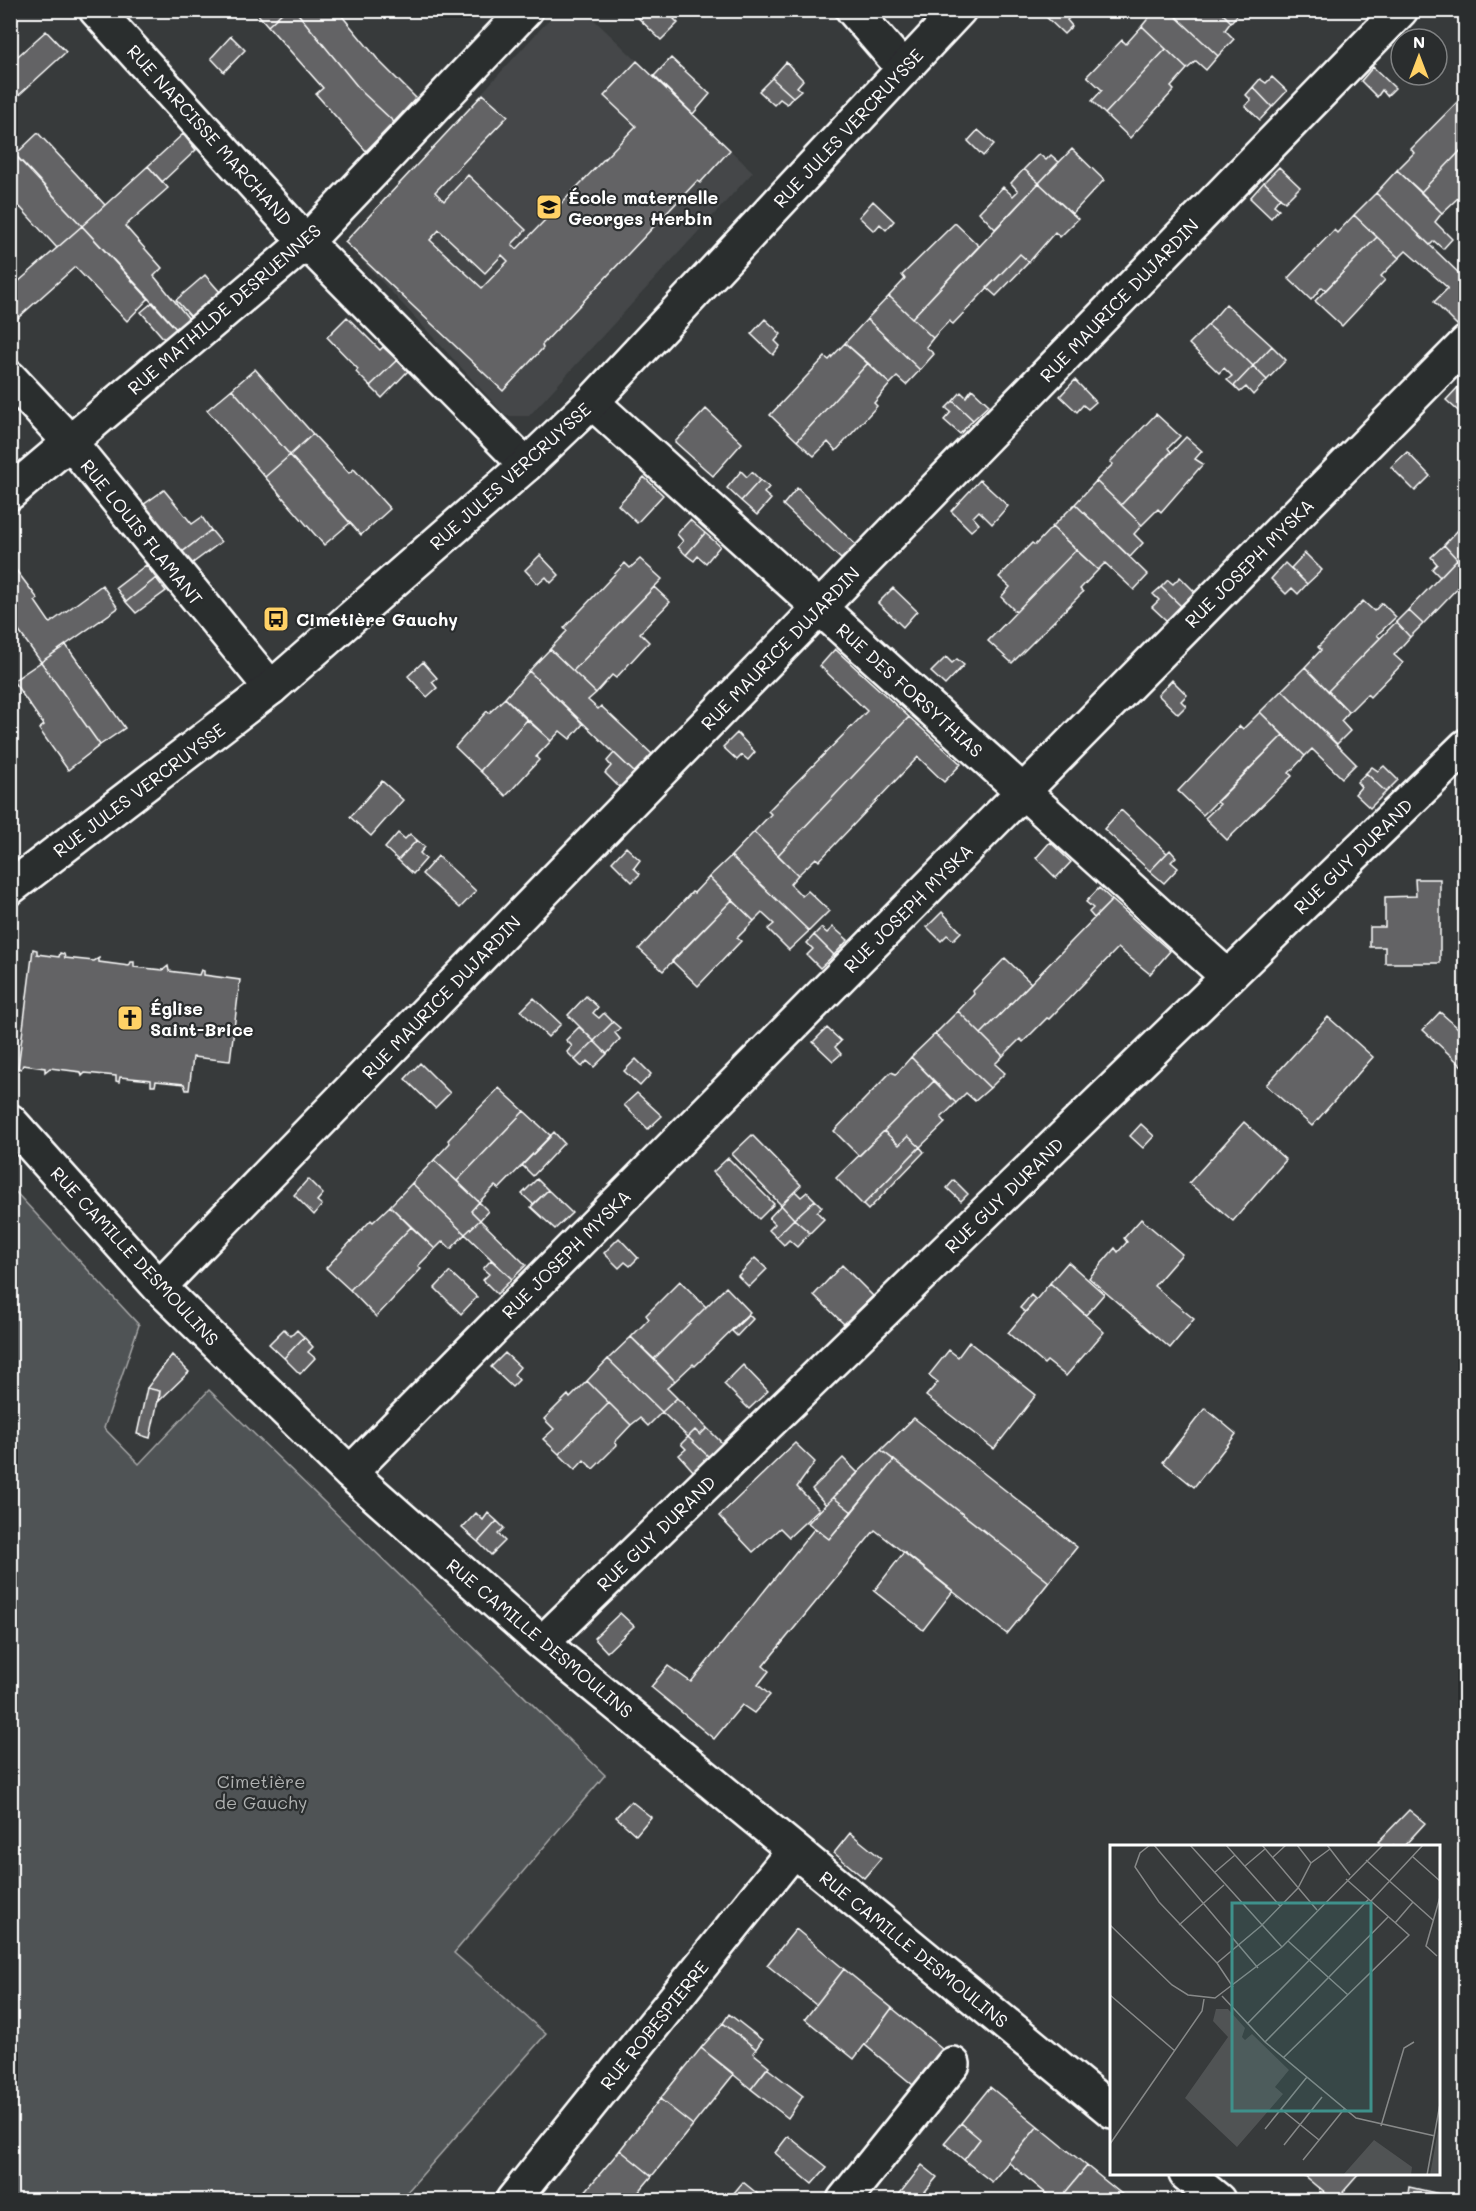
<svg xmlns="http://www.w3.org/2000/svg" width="1476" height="2211" viewBox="0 0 1476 2211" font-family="Mali,sans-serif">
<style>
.built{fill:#444748}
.green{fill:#505354;stroke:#a8a9aa;stroke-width:1.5}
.building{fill:#636465;stroke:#fff;stroke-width:1.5;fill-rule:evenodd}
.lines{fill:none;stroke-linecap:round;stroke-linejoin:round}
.minor-casing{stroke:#fff;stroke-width:38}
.major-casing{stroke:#fff;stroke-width:38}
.minor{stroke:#2a2d2e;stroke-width:33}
.major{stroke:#2a2d2e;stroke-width:33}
.labels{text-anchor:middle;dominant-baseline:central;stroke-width:4.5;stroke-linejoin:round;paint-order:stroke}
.street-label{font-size:18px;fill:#fff;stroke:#2a2d2e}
.poi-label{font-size:18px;font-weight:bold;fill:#fff;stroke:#2a2d2e;text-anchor:start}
.park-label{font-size:18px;fill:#b0b2b2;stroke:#2a2d2e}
.inset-road{fill:none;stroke:#878989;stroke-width:1.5}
.view{fill:#3f918b;fill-opacity:0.15;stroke:#3f918b;stroke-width:3}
.inset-edge{fill:none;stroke:#fff;stroke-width:3}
</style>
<rect width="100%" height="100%" fill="#373a3b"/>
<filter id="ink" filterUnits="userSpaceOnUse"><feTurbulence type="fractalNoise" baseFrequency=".0167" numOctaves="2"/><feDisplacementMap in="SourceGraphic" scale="12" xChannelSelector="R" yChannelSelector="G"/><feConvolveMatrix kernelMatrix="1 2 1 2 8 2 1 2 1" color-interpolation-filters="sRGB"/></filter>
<g filter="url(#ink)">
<path class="built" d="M557,11H585L753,172L529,416H506L345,242Z"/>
<path class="green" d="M11,1187L139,1325L104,1428L139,1464L209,1390L605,1775L454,1953L546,2034L400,2200H11Z"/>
<path class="building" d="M254,10H285L268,26Z
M285,10H295L362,92L394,122L366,151L316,94L323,88L268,26Z
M295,10H337L380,62L416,98L394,122L362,92Z
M630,10H683L674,19L678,23L661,40Z
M1048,10H1067L1072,15L1067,20L1072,26L1064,34L1044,15Z
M1155,10H1169L1218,56L1206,70L1196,61L1187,69L1142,26Z
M1169,10H1219L1231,22L1225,30L1234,39L1218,56Z
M1219,10H1242L1231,22Z
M1142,26L1166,49L1105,114L1092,101L1102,90L1087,76L1122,40L1126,44Z
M46,31L66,52L19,95L10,85V63Z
M231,36L245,50L224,72L211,58Z
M1166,49L1187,69L1171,87L1174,90L1130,138L1105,114Z
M671,58L710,94L693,114L654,76Z
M637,61L730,150L700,183L697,181L542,345L543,348L503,391L345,242L483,94L508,116L435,192L444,201L468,175L526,230L512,244L517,249L636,126L604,96ZM439,230L485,273L502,255L508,261L482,288L430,240Z
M786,62L803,80L797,87L801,90L793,97L772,78Z
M1373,67L1395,88L1387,96L1382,90L1377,97L1361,81Z
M1272,77L1287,91L1272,107L1253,87L1260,79L1266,83Z
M772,78L793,97L787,104L780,99L774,105L759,91Z
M1253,87L1272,107L1260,120L1245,106L1251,100L1246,95Z
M1466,93V145L1421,192L1397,170L1414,153L1411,149Z
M978,130L994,144L983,156L968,141Z
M38,133L105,205L82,226L15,155Z
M183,134L196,150L162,182L148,166Z
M1466,145V197L1463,200L1459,197L1442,213L1421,192Z
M10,149L82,226L57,248L20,207L14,213L10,209Z
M1072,149L1104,180L1072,214L1039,183Z
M1039,154L1046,160L1051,155L1059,162L1039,183L1024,169Z
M148,166L168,188L125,226L162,268L154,276L189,319L177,330L82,226Z
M1279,167L1300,187L1285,202L1264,182Z
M1024,169L1039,183L995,229L979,212L1003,187L1013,196L1018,191L1011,183Z
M1397,170L1442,213L1435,222L1452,239L1443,249L1434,241L1430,245L1376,193Z
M1264,182L1280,197L1274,205L1279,209L1271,218L1250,198Z
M1039,183L1078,219L1060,237L1055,232L1029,262L1020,254L953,324L949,321L933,338L912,318Z
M1376,193L1466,280V316L1457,325L1434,302L1448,288L1406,251L1399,258L1354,215Z
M873,201L894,221L886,230L880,224L874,231L859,217Z
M1354,215L1377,237L1326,290L1322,287L1311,300L1288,278L1334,230L1337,233Z
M955,223L979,246L912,318L889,296L905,279L902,275Z
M82,226L149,298L127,321L75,267L10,325V289Z
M1377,237L1399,258L1381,276L1385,280L1342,326L1315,301Z
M1020,254L1029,262L996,296L987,288Z
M205,275L220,292L191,317L176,300Z
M889,296L933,338L926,347L934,354L920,370L867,319Z
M153,302L177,330L165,340L141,312Z
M1226,304L1272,346L1253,366L1237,350L1208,325Z
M347,317L380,350L383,347L397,360L370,386L356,372L358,369L327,337Z
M765,319L781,334L775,341L780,346L773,355L751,334Z
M867,319L920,370L906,385L897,377L890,384L845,343Z
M1208,325L1237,350L1253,366L1234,386L1227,380L1232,376L1224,368L1219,373L1189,344Z
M845,343L868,363L797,441L770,415L825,357L829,360Z
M1272,346L1286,360L1267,380L1253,366Z
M397,360L408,371L382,398L370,386Z
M868,363L890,384L874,403L877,406L836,451L828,442L814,456L797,441Z
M1253,366L1267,380L1253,395L1246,387L1240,392L1234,386Z
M255,369L313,434L290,455L232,389Z
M1075,380L1096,402L1088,409L1083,405L1077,412L1060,396Z
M1461,384L1466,388V418L1446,400Z
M232,389L290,455L265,477L207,410Z
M972,389L989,405L973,420L953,401L961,392L966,397Z
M953,401L973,420L960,434L944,420L951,412L946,408Z
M706,409L742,443L713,476L675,442Z
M1156,414L1180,436L1168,448L1171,452L1121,505L1096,481L1113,464L1110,462Z
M313,434L349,473L354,469L390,509L361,535L290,455Z
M1186,437L1202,451L1195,459L1203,464L1161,512L1158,509L1142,525L1121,505Z
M1407,452L1430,476L1415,491L1391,467Z
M290,455L350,523L324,545L265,477Z
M741,471L747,477L752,472L760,480L741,501L727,488Z
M644,477L663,495L637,523L618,505Z
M760,480L769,487L764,493L771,499L757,515L741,501Z
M980,480L1008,506L992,524L979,511L973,517L979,524L971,531L951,511Z
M1096,481L1142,525L1134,534L1143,543L1130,557L1075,504Z
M797,488L856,545L841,559L783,505Z
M164,490L192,524L202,517L211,530L181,553L143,505Z
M1075,504L1148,575L1134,590L1105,563L1098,570L1052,527Z
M690,520L705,533L686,555L678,547L683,541L677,534Z
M1052,527L1076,550L1016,612L1001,597L1010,587L999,577L1032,543L1035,545Z
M211,530L221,542L190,565L181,553Z
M1458,530L1466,537V550L1457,559L1444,545Z
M705,533L720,546L706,563L698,556L694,561L686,555Z
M1444,545L1457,559L1440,577L1432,569L1437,564L1431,557Z
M1076,550L1098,570L1080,589L1083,592L1012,663L988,641Z
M1305,553L1322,570L1307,584L1291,568Z
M540,555L559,575L551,583L546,577L538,584L525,570Z
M640,559L662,579L573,671L550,649L567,631L564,628L625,563L630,568Z
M1457,559L1466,567V579L1423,624L1408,610Z
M1285,563L1307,584L1298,594L1292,588L1286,594L1271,579Z
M146,565L156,578L126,602L116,588Z
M16,570L38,599L35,601L50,623L102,585L118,608L41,662L10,619V573Z
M1180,577L1195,592L1181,606L1161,587L1168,580L1173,584Z
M156,578L166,591L136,613L126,602Z
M654,587L670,602L640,633L649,642L616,678L612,675L596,693L573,671Z
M1161,587L1181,606L1167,621L1152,607L1159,600L1153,594Z
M893,588L917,611L903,627L878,603Z
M1363,601L1374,611L1382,603L1396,617L1377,635L1380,638L1328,691L1305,667L1321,650L1318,647Z
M1408,610L1423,624L1410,637L1396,622Z
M1396,622L1410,637L1394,655L1403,663L1370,697L1367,694L1349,712L1328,691Z
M66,645L125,728L100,745L41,662Z
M550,649L596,693L588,700L598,709L601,706L652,754L635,773L529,671Z
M835,649L909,717L778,855L754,832L771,814L768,811L867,711L820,666Z
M946,657L952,663L957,659L964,665L945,685L931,672Z
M41,662L100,745L68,770L39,729L44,725L13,681Z
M423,662L437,678L432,682L437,688L427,697L408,676Z
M1305,667L1349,712L1341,721L1350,731L1337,744L1282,690Z
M529,671L583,724L570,739L560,731L551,741L505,698Z
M1172,680L1187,695L1181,701L1186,706L1178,714L1158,695Z
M1282,690L1356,764L1342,778L1312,749L1305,756L1260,712Z
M505,698L527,720L480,771L455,747L487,711L489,713Z
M1260,712L1283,735L1203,815L1178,791L1240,726L1243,729Z
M909,717L961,764L944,782L918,757L819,861L816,858L798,875L778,855Z
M527,720L551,741L536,757L539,760L506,796L480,771Z
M737,733L755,752L748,760L742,755L737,760L723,747Z
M1283,735L1305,756L1289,773L1292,776L1227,840L1205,818L1220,804L1217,802Z
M614,753L635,773L620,788L605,773L611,766L607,761Z
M1384,766L1398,780L1386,792L1366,773L1372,767L1378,771Z
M1366,773L1386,792L1370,808L1355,794L1361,787L1357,782Z
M382,781L403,800L371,836L350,817Z
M1121,810L1167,853L1150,871L1104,829Z
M754,832L798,875L790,884L802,896L808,891L829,911L809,931L731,856Z
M398,833L405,839L410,834L417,840L398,860L385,848Z
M417,840L425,847L420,853L426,859L413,874L398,860Z
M1050,842L1071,862L1056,878L1036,858Z
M626,847L640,860L634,868L640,874L632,882L612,862Z
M1170,850L1176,857L1171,862L1178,868L1164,883L1150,871Z
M438,856L476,891L460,908L422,874Z
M731,856L809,931L789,950L768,929L774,924L762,913L754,921L709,877Z
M709,877L732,900L663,971L639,949L692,892L694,893Z
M1415,879H1440V963H1385V947H1370V927H1385V897L1416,896Z
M1099,888L1112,900L1094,918L1089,912L1093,908L1086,902Z
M732,900L754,921L737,938L741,941L698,986L672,961Z
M1112,900L1170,951L1150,974L1118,948L1049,1019L1047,1018L1023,1042L1020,1039L1003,1056L981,1034Z
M942,912L961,932L953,940L947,935L941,941L927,927Z
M833,927L848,940L834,955L814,935L821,928L827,933Z
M814,935L834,955L820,968L807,955L813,949L807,943Z
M33,949L37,950V954L59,957L60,953L64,954L65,958L94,961L99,958V962L129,966L131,962H134V967L163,970L168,966L169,971L199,975L201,970L204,971V975L240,980L230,1061L193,1057L189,1090H186L184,1084L156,1081L155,1086H151V1080L120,1077L119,1082L116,1081V1076L85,1073L82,1076L81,1072L50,1068L45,1072V1068L23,1065L21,1069L18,1068Z
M1005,958L1031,983L981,1034L958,1011L974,994L973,991Z
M586,996L598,1007L593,1013L599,1018L604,1013L613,1022L594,1041L568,1015Z
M534,998L561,1024L548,1037L521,1011Z
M958,1011L1003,1056L995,1064L1005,1073L990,1088L935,1034Z
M1440,1012L1466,1035V1064L1463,1067L1423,1030Z
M1328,1017L1373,1057L1312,1126L1266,1085Z
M613,1022L620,1028L615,1033L620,1039L607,1054L594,1041Z
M579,1027L594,1041L575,1060L567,1052L572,1046L566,1040Z
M827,1028L841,1041L835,1047L841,1054L833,1061L813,1042Z
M935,1034L990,1088L975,1101L966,1093L956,1103L911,1057Z
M594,1041L607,1054L594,1067L587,1061L582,1067L575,1060Z
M911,1057L934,1081L859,1156L834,1131L891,1072L896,1074Z
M636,1059L651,1074L640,1086L624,1071Z
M420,1063L450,1093L435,1108L405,1079Z
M934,1081L956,1103L941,1118L945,1123L920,1147L908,1136L899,1145L884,1131Z
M499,1088L524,1111L457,1181L434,1160L450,1143L448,1140Z
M637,1093L662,1116L648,1129L624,1105Z
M524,1111L551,1136L499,1189L495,1186L479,1202L457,1181Z
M1244,1122L1286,1160L1233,1221L1189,1183Z
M1141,1124L1154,1136L1143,1148L1130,1136Z
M884,1131L899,1145L908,1136L920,1147L863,1205L836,1178Z
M554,1132L564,1143L533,1176L522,1165Z
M752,1135L801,1185L781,1205L732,1154Z
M920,1147L924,1152L868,1210L863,1205Z
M728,1158L774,1204L759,1219L713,1172Z
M434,1160L479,1202L471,1211L480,1220L465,1234L412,1183Z
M308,1179L323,1194L317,1201L322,1205L314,1215L294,1195Z
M537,1179L548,1190L533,1204L522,1194Z
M954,1180L968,1194L961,1201L947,1188Z
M412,1183L465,1234L451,1249L443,1241L435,1249L390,1206Z
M548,1190L572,1213L555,1229L531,1207Z
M795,1191L801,1197L807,1192L815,1200L794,1219L781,1205Z
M815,1200L822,1207L817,1212L824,1219L810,1233L794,1219Z
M479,1202L488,1211L480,1220L471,1211Z
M781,1205L794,1219L776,1237L769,1230L775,1224L769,1218Z
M390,1206L411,1227L350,1290L326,1268L371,1220L373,1222Z
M794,1219L810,1233L797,1247L789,1240L784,1245L776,1237Z
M1141,1219L1182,1254L1154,1286L1194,1319L1170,1348L1089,1278L1115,1248L1118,1252L1127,1242L1124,1238Z
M480,1220L526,1265L512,1279L465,1234Z
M411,1227L435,1249L418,1266L421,1269L376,1317L350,1290Z
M619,1238L638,1258L630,1266L625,1262L619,1268L604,1253Z
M755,1258L767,1269L749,1287L738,1276Z
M491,1260L512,1279L497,1294L483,1280L489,1274L483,1269Z
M1068,1262L1104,1294L1086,1315L1050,1283Z
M842,1265L873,1296L844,1324L814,1295Z
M450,1272L477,1297L461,1314L435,1288Z
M680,1281L706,1307L654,1359L631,1337L649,1319L646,1315Z
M1050,1283L1104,1332L1066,1376L1047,1361L1044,1364L1008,1333Z
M726,1287L750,1312L695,1366L693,1364L675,1381L654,1359Z
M1031,1295L1036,1300L1025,1312L1020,1308Z
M749,1315L753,1319L737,1336L732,1331Z
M284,1329L291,1336L297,1330L304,1337L284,1358L269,1344Z
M304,1337L313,1347L308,1352L315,1358L300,1374L284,1358Z
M631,1337L675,1381L667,1388L677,1398L662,1412L608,1359Z
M969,1342L1036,1395L994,1449L926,1396L938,1382L929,1375L949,1350L958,1357Z
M505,1353L520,1367L514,1374L519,1380L512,1387L491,1367Z
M172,1355L189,1372L159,1401L160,1391L147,1388Z
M608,1359L662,1412L648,1426L640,1418L631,1425L587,1381Z
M743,1365L768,1391L749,1409L724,1384Z
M587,1381L609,1403L559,1454L543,1439L554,1429L544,1419L568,1395L570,1398Z
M147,1388L160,1391L150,1438L137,1434Z
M677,1398L707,1428L700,1435L695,1430L688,1437L662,1412Z
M609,1403L631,1425L615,1442L617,1445L593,1469L584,1460L575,1470L559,1454Z
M1205,1408L1236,1434L1194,1487L1163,1462Z
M914,1418L1077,1547L1049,1582L881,1450Z
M707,1428L723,1444L709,1457L688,1437L695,1430L700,1435Z
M688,1437L709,1457L694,1472L679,1455L686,1449L681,1444Z
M795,1443L815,1462L797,1487L819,1509L789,1537L780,1528L753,1552L719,1516Z
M881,1450L894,1460L852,1512L833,1497Z
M843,1458L858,1473L826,1505L812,1489Z
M894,1460L1049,1582L1007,1634L875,1530L763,1666L769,1671L758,1685L770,1695L754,1713L742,1705L714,1739L651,1687L668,1666L691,1682L815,1528L829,1539Z
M833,1497L852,1512L829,1539L808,1523Z
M476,1513L483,1520L488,1513L497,1521L478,1542L462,1528Z
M497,1521L504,1528L498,1534L505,1541L491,1555L478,1542Z
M904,1552L953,1591L923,1630L874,1591Z
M620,1613L634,1626L607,1652L594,1638Z
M631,1801L651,1817L636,1835L616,1817Z
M1409,1810L1425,1823L1404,1846H1383L1378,1842Z
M850,1833L881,1858L864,1878L834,1853Z
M796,1929L844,1969L816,2005L767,1965Z
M844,1969L892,2008L854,2059L805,2019Z
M892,2008L942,2049L913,2085L865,2045Z
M729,2014L762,2040L756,2049L723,2023Z
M723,2023L756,2049L753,2053L769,2066L751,2089L701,2048Z
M701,2048L734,2074L693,2125L660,2099Z
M767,2068L803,2096L788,2118L751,2089Z
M990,2087L1038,2126L992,2182L964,2160L980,2139L961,2123Z
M660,2099L693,2125L652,2176L620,2150Z
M961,2123L980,2139L964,2160L944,2143Z
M1038,2126L1087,2166L1059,2200H1054L1008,2162Z
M788,2136L827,2167L812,2184L775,2153Z
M620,2150L652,2176L632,2200H578Z
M922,2165L937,2177L918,2200H901L897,2197Z
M1087,2166L1129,2200H1059Z
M1302,2174H1359L1336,2200H1333Z
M743,2182L765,2200H728Z
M1409,2187L1466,2200H1407Z"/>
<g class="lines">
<g class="minor-casing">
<path id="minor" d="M96,10L306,242L526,465
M853,10L903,68
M10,378L69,441L271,688
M592,402L1228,977
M10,493L306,242L526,10
M10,1121L159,1287L350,1473L542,1643L1112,2111
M159,1287L1401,10
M350,1473L1466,343
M542,1643L1466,746
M1186,2174L1218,2200
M513,2200L794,1850
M844,2200L953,2064"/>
</g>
<g class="major-casing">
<path id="major" d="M10,888L271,688L526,465L592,402L959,10"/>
</g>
<use href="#minor" class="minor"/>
<use href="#major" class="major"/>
</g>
</g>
<defs>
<g id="school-square" transform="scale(1.35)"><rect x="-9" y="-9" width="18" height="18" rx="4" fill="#ffd166" stroke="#2a2d2e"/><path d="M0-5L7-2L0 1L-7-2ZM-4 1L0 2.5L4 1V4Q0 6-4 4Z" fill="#111"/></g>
<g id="bus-square" transform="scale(1.35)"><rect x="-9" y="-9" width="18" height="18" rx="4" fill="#ffd166" stroke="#2a2d2e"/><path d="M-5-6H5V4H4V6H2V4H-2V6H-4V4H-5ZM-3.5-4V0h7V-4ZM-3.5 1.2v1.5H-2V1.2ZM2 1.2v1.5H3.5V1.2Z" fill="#111"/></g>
<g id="church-square" transform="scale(1.35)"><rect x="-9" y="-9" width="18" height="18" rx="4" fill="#ffd166" stroke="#2a2d2e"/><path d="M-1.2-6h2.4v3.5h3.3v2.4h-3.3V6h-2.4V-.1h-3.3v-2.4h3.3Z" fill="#111"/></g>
</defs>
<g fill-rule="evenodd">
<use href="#school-square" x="549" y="207"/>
<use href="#bus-square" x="276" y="619"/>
<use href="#church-square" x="130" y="1018"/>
</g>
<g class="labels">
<g class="street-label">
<text transform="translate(848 128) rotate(-47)">RUE JULES VERCRUYSSE</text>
<text transform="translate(210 135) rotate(48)">RUE NARCISSE MARCHAND</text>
<text transform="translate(1119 300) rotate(-46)">RUE MAURICE DUJARDIN</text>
<text transform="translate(224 309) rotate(-41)">RUE MATHILDE DESRUENNES</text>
<text transform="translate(510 476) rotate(-42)">RUE JULES VERCRUYSSE</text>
<text transform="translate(142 532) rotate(51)">RUE LOUIS FLAMANT</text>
<text transform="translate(1249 563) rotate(-45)">RUE JOSEPH MYSKA</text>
<text transform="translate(780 648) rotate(-46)">RUE MAURICE DUJARDIN</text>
<text transform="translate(910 690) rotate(42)">RUE DES FORSYTHIAS</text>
<text transform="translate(139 790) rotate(-37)">RUE JULES VERCRUYSSE</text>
<text transform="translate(1353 856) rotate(-44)">RUE GUY DURAND</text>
<text transform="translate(908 908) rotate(-45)">RUE JOSEPH MYSKA</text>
<text transform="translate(441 997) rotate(-46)">RUE MAURICE DUJARDIN</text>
<text transform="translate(1004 1195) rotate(-44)">RUE GUY DURAND</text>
<text transform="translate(566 1254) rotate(-45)">RUE JOSEPH MYSKA</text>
<text transform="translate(135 1256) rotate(47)">RUE CAMILLE DESMOULINS</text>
<text transform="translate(656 1533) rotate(-44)">RUE GUY DURAND</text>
<text transform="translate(540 1638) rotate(40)">RUE CAMILLE DESMOULINS</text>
<text transform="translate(914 1949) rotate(39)">RUE CAMILLE DESMOULINS</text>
<text transform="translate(654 2025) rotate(-51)">RUE ROBESPIERRE</text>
</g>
<g class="poi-label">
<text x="568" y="197">École maternelle<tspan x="568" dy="21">Georges Herbin</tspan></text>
<text x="296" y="619">Cimetière Gauchy</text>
<text x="150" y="1008">Église<tspan x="150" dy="21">Saint-Brice</tspan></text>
</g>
<g class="park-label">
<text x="261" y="1781">Cimetière<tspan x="261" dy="21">de Gauchy</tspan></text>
</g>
</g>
<g transform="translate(1110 1845)">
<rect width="330" height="330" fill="#373a3b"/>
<path d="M106,164H118L135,183L132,192L135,195L142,189L179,225L165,242L173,249L127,302L75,253L118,192L103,176ZM330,274V330H320ZM264,295L302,322L301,330H233Z" fill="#505354"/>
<path class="inset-road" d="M40,0L30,8L25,22L49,57L107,118L123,142M44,0L148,123M80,0L172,102M116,0L170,61M152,0L207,65M187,0L201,18M217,0L240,30M303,12L330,36M162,13L176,0M256,15L323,75M135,21L155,4M104,28L125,10M261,56L313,0M285,78L303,57M0,80L62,140L78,150L105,153L172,102L273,0M69,80L114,40M178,96L238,150M327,111L316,101L330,52M107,118L151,81L188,43L201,18L220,4M0,150L65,206M112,151L155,197L246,273L325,291M137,179L259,54M155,197L278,72M173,213L299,90L236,34M171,264L209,295M271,281L294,203L304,197M155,284L197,232M0,299L92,166L94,154M174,300L212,252M193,315L235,263M317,330L330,259"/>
<path class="view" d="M122,58H261V266H122Z"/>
<rect width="330" height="330" class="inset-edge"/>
</g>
<rect width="1476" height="2211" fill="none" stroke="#2a2d2e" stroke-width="36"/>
<rect x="18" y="18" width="1440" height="2175" fill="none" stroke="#fff" stroke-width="2" filter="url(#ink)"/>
<g transform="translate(1419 57)"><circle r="28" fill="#2a2d2e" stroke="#7f8182" stroke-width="1.5"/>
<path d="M0-4.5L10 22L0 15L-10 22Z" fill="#ffd166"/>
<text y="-9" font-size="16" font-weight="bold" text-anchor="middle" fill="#ffffff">N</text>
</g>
</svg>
